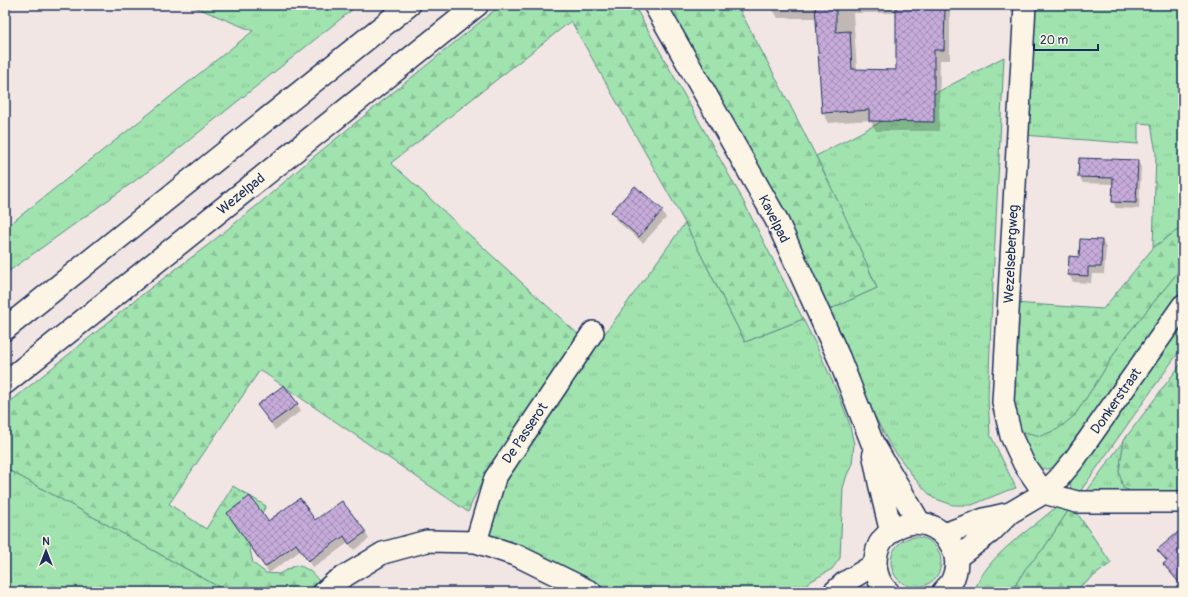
<svg xmlns="http://www.w3.org/2000/svg" width="1188" height="597" viewBox="0 0 1188 597" font-family="Pangolin,sans-serif">
<style>
.grass{fill:url(#grass-tufts);stroke:#5e8986}
.forest{fill:url(#forest-firs);stroke:#5e8986}
.shadow{fill:#0003;fill-rule:evenodd}
.building{fill:url(#building-cross-hatch);stroke:#1b2f5e}
.lines{fill:none;stroke-linecap:round;stroke-linejoin:round}
.minor-casing{stroke:#1b2f5e;stroke-width:24}
.tertiary-casing{stroke:#1b2f5e;stroke-width:25}
.motorway-casing{stroke:#1b2f5e;stroke-width:25}
.minor{stroke:#fcf5e5;stroke-width:21}
.tertiary{stroke:#fcf5e5;stroke-width:22}
.motorway{stroke:#fcf5e5;stroke-width:22}
.labels{text-anchor:middle;dominant-baseline:central;stroke-width:3.5;stroke-linejoin:round;paint-order:stroke}
.street-label{font-size:14px;fill:#1b2f5e;stroke:#fcf5e5}
</style>
<defs>
<pattern id="grass-tufts" width="24" height="20" patternUnits="userSpaceOnUse"><rect width="24" height="20" fill="#a0e3ae"/><path d="M3 7l-1-3M5 7V3M7 7l1-3M15 17l-1-3M17 17v-4M19 17l1-3" fill="none" stroke="#89c398"/></pattern>
<pattern id="forest-firs" width="22" height="20" patternUnits="userSpaceOnUse"><rect width="22" height="20" fill="#a0e3ae"/><path d="M5 1l3.5 6h-7zM16 11l3.5 6h-7z" fill="#89c398"/></pattern>
<pattern id="building-cross-hatch" width="8" height="8" patternUnits="userSpaceOnUse"><rect width="8" height="8" fill="#c7acda"/><path d="M0 0l8 8M0 8l8-8" fill="none" stroke="#a18cb4"/></pattern>
</defs>
<rect width="100%" height="100%" fill="#f1e6e3"/>
<filter id="ink" filterUnits="userSpaceOnUse"><feTurbulence type="fractalNoise" baseFrequency=".025" numOctaves="2"/><feDisplacementMap in="SourceGraphic" scale="8" xChannelSelector="R" yChannelSelector="G"/><feConvolveMatrix kernelMatrix="1 2 1 2 8 2 1 2 1" color-interpolation-filters="sRGB"/></filter>
<g filter="url(#ink)">
<path class="grass" d="M190,5H358L168,157L5,274V228L253,31Z
M1030,5H1183V226L1153,248L1156,153L1151,124L1138,123V144L1023,135Z
M1004,57L991,322L988,398L990,434L1016,488L1006,491L972,505H953L933,498L915,479L890,445L871,409L855,368L828,310L877,288L866,262L816,156Z
M685,223L745,342L803,319L816,345L840,398L849,422L854,444L852,464L847,475L843,488L840,558L832,569L792,592H601L487,542L486,507L536,426L606,332Z
M1183,266V288L1063,459C1053,469 1050,472 1037,466L1015,425L1074,416L1098,380L1122,341Z
M1183,321V346L1077,496L1071,493L1070,480Z
M1124,440L1119,472L1144,496L1084,495Z
M5,468L228,592H5Z
M1059,504L1068,511L1044,548L1026,568L1011,592H974C988,552 1030,532 1059,504Z
M891 562a25 25 0 1 1 50 0a25 25 0 1 1-50 0Z"/>
<path class="forest" d="M501,5H634L739,193L803,319L745,342L685,223L571,21L391,163L580,336C563,364 543,391 524,418C503,448 481,478 468,512L260,370L169,504L206,529L233,486L266,506L252,530L249,545L253,563L266,573L279,574L296,565C311,569 314,574 323,587L317,592H228L5,468V406L148,290L208,245L260,203L311,159Z
M665,5H737C787,98 836,191 877,288L828,310Z
M1183,226V266L1122,341L1098,380L1074,416L1058,429L1041,436L1024,432L1015,425L1012,414L1013,303L1103,309L1153,248Z
M1183,361V495L1144,496L1123,488L1119,472L1124,440Z
M1075,510L1111,563L1073,592H1011L1026,568L1044,548L1068,511Z"/>
<path class="shadow" d="M773,5H950V60H940L939,131H876L870,120L829,123L823,113L817,18H778L772,8ZM853,13H897V71L857,70Z
M1137,161L1141,167L1139,209L1116,208L1113,202L1114,184L1083,183L1079,176Z
M662,211L666,218L643,243L616,220L612,212Z
M1102,241L1106,248L1104,274H1092L1091,283L1073,282L1069,275L1070,257L1080,258Z
M297,404L301,411L275,430L259,405Z
M232,520L268,522H315L365,532L369,539L354,550L348,543L313,568L300,551L269,573Z
M1183,537V588L1169,571L1165,564L1167,562L1158,550Z"/>
<path class="building" d="M815,5H836V32L850,31L852,69L896,70V7L945,8L944,50H934V122L869,121V110L822,113Z
M1079,158L1138,160L1136,203L1112,202L1113,178L1078,177Z
M635,186L663,210L639,237L611,212Z
M1080,239L1102,240L1101,267H1088V276L1068,275L1069,256L1079,257Z
M284,385L298,404L271,423L257,405Z
M250,496L268,521L300,498L315,520L342,501L366,532L349,544L344,536L308,561L296,544L265,567L227,513Z
M1183,528V587L1163,564L1167,561L1157,550Z"/>
<g class="lines">
<g class="minor-casing">
<path id="minor" d="M1025,5L1003,402L1011,436L1024,464L1044,493
M1044,493L1077,502H1183
M944,534L984,519L1010,513
M476,542L495,478L593,332
M956,558L991,532L1010,513L1044,493L1059,478L1074,460L1183,305
M324,592L335,582L383,553L427,541L476,542L518,556L591,592
M834,592L844,583L875,564"/>
</g>
<g class="tertiary-casing">
<path id="tertiary" d="M655,5L776,219L839,358L872,442L919,522
M874,455L880,485L891,531
M888,592C878,583 874,569 876,556C877,548 881,540 887,535C920,502 973,542 951,583C949,586 945,589 943,592"/>
</g>
<g class="motorway-casing">
<path id="motorway" d="M5,329L409,5
M5,383L477,5"/>
</g>
<use href="#minor" class="minor"/>
<use href="#tertiary" class="tertiary"/>
<use href="#motorway" class="motorway"/>
</g>
</g>
<g class="labels">
<g class="street-label">
<text transform="translate(241 194) rotate(-39)">Wezelpad</text>
<text transform="translate(774 219) rotate(63)">Kavelpad</text>
<text transform="translate(1011 254) rotate(-87)">Wezelsebergweg</text>
<text transform="translate(1116 401) rotate(-55)">Donkerstraat</text>
<text transform="translate(525 433) rotate(-56)">De Passerot</text>
</g>
</g>
<rect width="1188" height="597" fill="none" stroke="#fcf5e5" stroke-width="20"/>
<rect x="10" y="10" width="1168" height="577" fill="none" stroke="#1b2f5e" stroke-width="1.5" filter="url(#ink)"/>
<g transform="translate(46 551)" stroke="#fcf5e5" stroke-width="3" paint-order="stroke">
<path d="M0-3L7 15L0 10L-7 15Z" fill="#1b2f5e"/>
<text y="-6" font-size="11" font-weight="bold" text-anchor="middle" fill="#1b2f5e">N</text>
</g>
<path d="M1034 44v6h64v-6" fill="none" stroke="#1b2f5e" stroke-width="2"/>
<text x="1040" y="44" font-size="12" fill="#1b2f5e" stroke="#fcf5e5" stroke-width="3" paint-order="stroke">20 m</text>
</svg>
